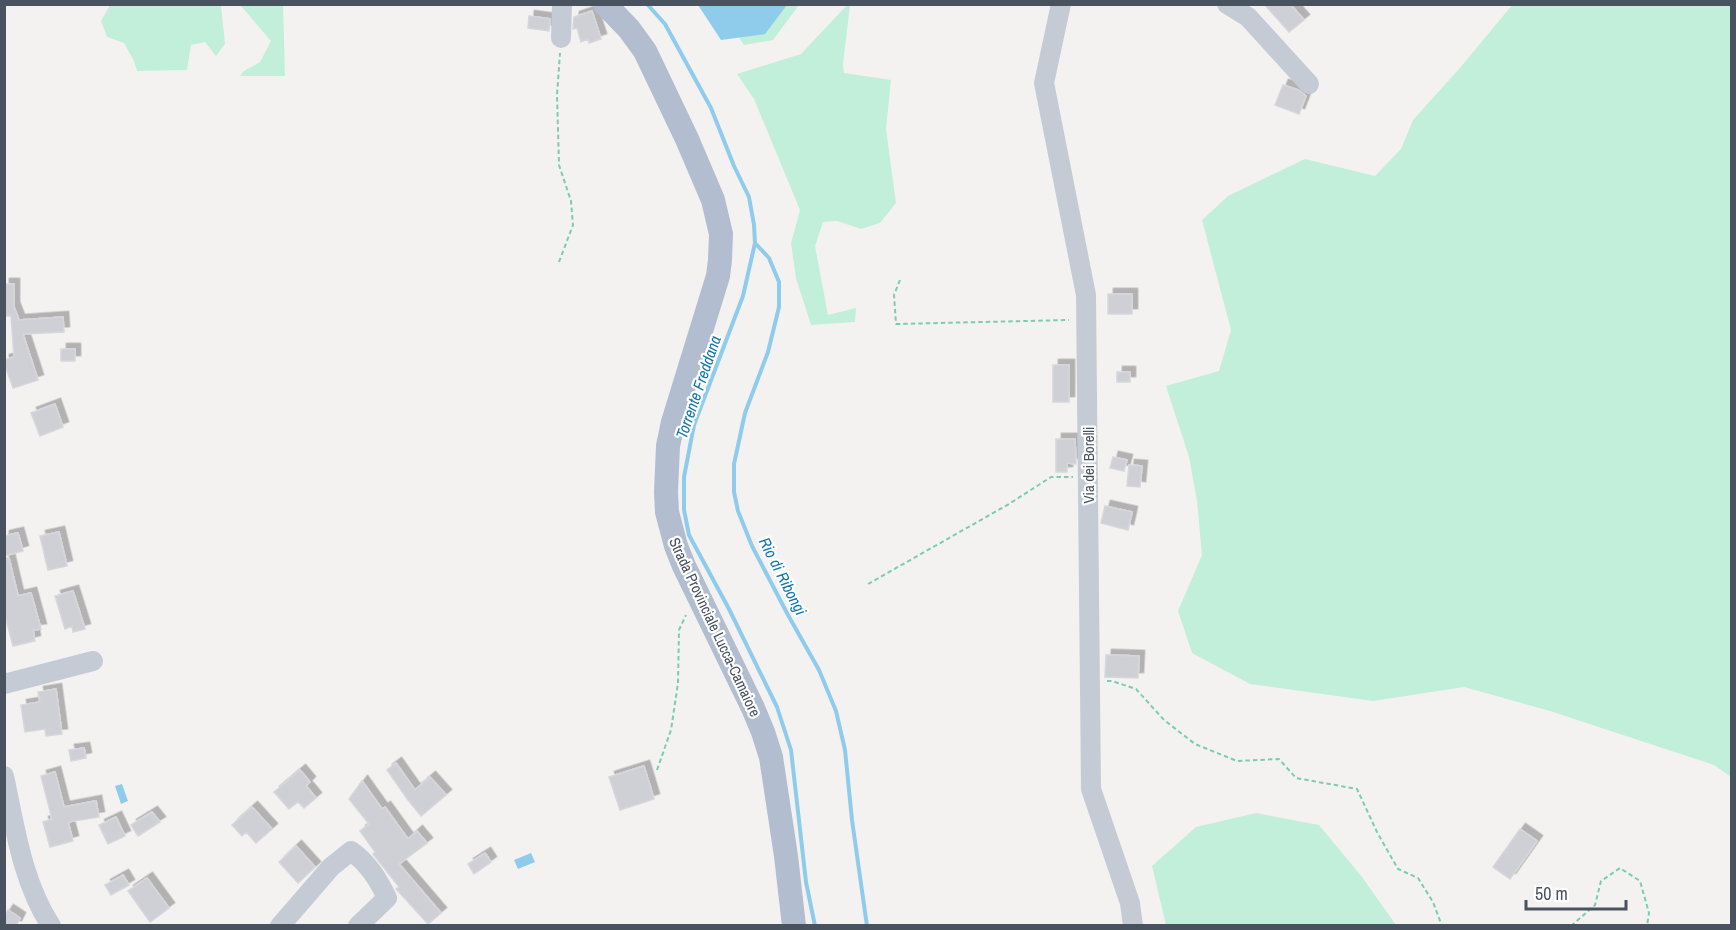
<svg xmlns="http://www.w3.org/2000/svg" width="1736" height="930" viewBox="0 0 1736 930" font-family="'Archivo Narrow',sans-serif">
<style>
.green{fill:#c1efd9}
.water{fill:#8fccec}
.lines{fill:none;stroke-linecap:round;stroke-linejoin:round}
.stream{stroke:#8fccec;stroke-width:4}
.building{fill:#ced0d5;stroke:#d5d7dc;stroke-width:1.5;filter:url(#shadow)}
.path{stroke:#7acdaf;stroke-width:2;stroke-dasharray:4.5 3;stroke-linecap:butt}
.minor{stroke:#c5cbd5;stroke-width:20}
.major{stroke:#b2bdcf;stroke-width:24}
.labels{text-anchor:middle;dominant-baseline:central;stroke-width:4.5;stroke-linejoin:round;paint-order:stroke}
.street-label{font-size:15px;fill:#49525f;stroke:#fff}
.water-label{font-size:16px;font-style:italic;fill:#0e76ac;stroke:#fff}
</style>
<defs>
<filter id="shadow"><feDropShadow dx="5.5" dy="-5.5" stdDeviation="0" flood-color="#0004"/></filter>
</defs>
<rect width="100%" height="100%" fill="#f4f2f1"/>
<path class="green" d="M1513,4L1731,5V777L1714,765L1550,711L1464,687L1373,701L1250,684L1192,653L1178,611L1202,555L1197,501L1189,457L1166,386L1219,371L1231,330L1202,220L1228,196L1305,159L1375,176L1401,149L1413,120L1459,69Z
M110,5H221L225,44L216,56L205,42L191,45L187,70L137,71L134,61L124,43L107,37L101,21Z
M242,5H283L285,76H240L244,71L260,62L271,41L241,6Z
M720,5H799L773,40L744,45L728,22Z
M850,5L843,64L844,73L891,80L886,129L896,203L880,223L861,229L837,221L823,222L815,246L828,315L856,308L855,322L811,325L796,278L791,243L800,210L754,99L737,74L801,54L847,5Z
M1256,813L1319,825L1362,877L1396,925H1166L1152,866L1196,827Z"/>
<path class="water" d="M698,5H787L765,34L721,40Z
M122,784L128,801L121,804L115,786Z
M531,853L535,862L518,869L514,860Z"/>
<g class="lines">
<path class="stream" d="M647,4L665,24L711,108L734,166L749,197L754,225L755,243L743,296L694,425L684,477V510L689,535L729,609L777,707L791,750L806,882L815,926
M755,243L769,258L779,282V307L768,352L745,413L734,464V492L738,511L752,546L788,615L819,670L836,711L845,750L852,820L867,926"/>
</g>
<path class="building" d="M1264,4H1290L1304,20L1289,32Z
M592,11L601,39L589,43L588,39L581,42L577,28L573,29L574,17Z
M529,16L550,19L549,31L528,28Z
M1283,85L1298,90L1306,96L1299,114L1275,105Z
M4,284H14V307L19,320L63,317L64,332L23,334L38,380L13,388L4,362V360L14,357L11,316H4Z
M1108,294H1132V314H1108Z
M61,349H75V361H61Z
M1053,365H1069V402H1053Z
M1117,372H1130V382H1117Z
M55,404L63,427L40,436L31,413Z
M1056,439H1075L1076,464L1067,463V472H1056Z
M1113,457L1127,460L1124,471L1110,468Z
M1129,465L1142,466L1140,487L1127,486Z
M1105,506L1132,512L1128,530L1101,523Z
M59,532L67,566L48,570L40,536Z
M18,533L23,551L4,556V536Z
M4,558H9L18,596L31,593L41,629L33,630L35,641L13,646L4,612Z
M73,591L85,629L73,632L72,626L65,629L55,596Z
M1106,655L1139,656L1138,678L1105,677Z
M56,689L62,734L46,736L45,729L25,732L21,705L40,702L38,692Z
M84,748L86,758L71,761L69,750Z
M396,763L415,790L430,777L446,795L421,816L408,800L387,770Z
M644,766L654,799L620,810L609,777Z
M300,770L310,782L306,786L316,798L304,808L298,802L289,809L274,792Z
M55,772L64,807L96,801L99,817L68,822L73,841L50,847L43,822L52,819L41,776Z
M362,781L382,809L385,807L408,839L417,831L427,843L399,864L441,913L428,924L396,889L399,887L373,854L375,852L360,831L369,824L349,799Z
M252,807L272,829L256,843L246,832L242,836L232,825Z
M152,812L160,822L138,836L131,825Z
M116,817L125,836L108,844L99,825Z
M1520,829L1537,841L1510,879L1493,867Z
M296,846L315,867L298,883L279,862Z
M485,853L491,862L474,874L468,864Z
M123,875L129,885L111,895L105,885Z
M147,878L169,908L150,922L128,891Z
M8,910L20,918L16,926H4V916Z"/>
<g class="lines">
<path class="path" d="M559,262L573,225L571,201L559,165L557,95L560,53
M900,280L894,295L896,324L1069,320
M868,584L1009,504L1051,477H1073
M1107,681H1112L1136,689L1164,720L1195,744L1237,761L1279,759L1296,778L1357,789L1377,832L1398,869L1418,878L1433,902L1442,926
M657,770L671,730L678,683L679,630L686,615
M1571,926L1595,905L1601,881L1620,868L1640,881L1649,913L1647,926"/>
<path class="minor" d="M1061,4L1044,83L1086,295L1091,789L1130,903L1133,926
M1227,4L1248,17L1309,84
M561,38L562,4
M4,684L93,661
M4,776C15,827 22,881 51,926
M280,926L331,867L351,851C368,863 378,879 387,898L358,926"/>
<path class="major" d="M605,4L629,29L645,51L687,139L713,200L721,234L720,260L718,276L673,422L668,446L666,492L667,512L676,546L684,566L753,708L763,732L771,757L786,856L794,926"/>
</g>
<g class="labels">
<g class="street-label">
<text transform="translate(1088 465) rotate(-90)">Via dei Borelli</text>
<text transform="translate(715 627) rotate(65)">Strada Provinciale Lucca-Camaiore</text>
</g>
<g class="water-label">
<text transform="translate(698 387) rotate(-71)">Torrente Freddana</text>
<text transform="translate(783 576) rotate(63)">Rio di Ribongi</text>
</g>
</g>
<rect width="1736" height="930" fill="none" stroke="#49525f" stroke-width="12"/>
<path d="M1526 900v9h100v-9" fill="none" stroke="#49525f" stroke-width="3"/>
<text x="1535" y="900" font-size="18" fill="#49525f" stroke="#ffffff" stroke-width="4.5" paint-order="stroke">50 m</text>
</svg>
